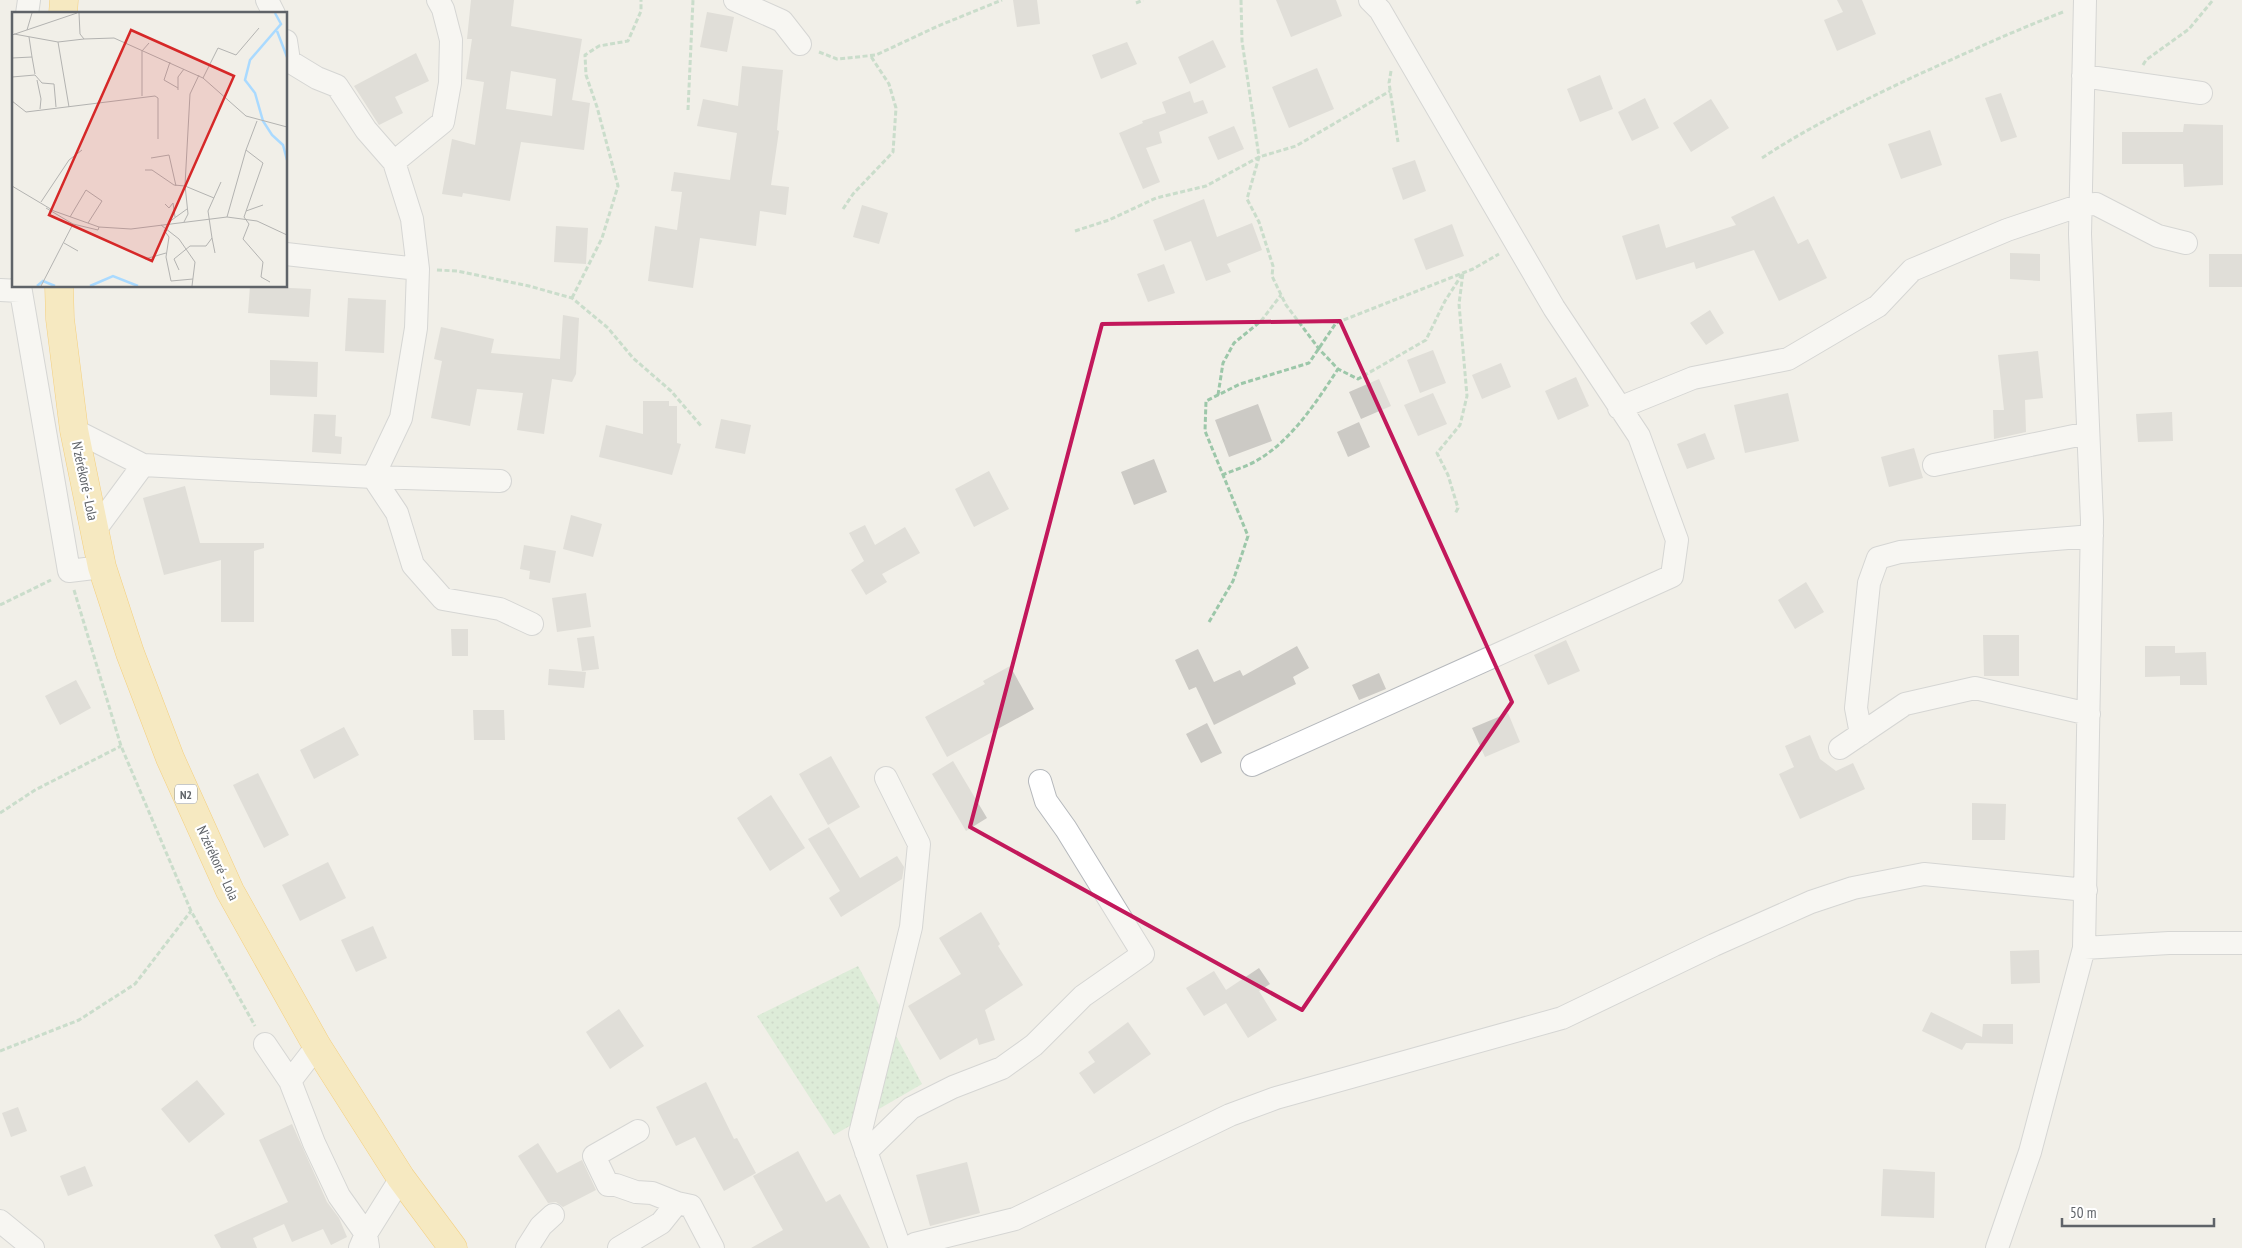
<svg xmlns="http://www.w3.org/2000/svg" width="2242" height="1248" viewBox="0 0 2242 1248" font-family="'PT Sans Narrow',sans-serif">
<style>
.green{fill:url(#green-dots)}
.building{fill:#cccac5;fill-rule:evenodd}
.lines{fill:none;stroke-linecap:round;stroke-linejoin:round}
.minor-casing{stroke:#b5b8bc;stroke-width:24}
.highway-casing{stroke:#f9ab00;stroke-width:29}
.path{stroke:#9cc7a9;stroke-width:3;stroke-dasharray:5 2.5;stroke-linecap:butt}
.minor{stroke:#fff;stroke-width:22}
.highway{stroke:#fde293;stroke-width:28}
.marked{fill:none;stroke:#c2185b;stroke-width:4;stroke-linejoin:round}
.labels{text-anchor:middle;dominant-baseline:central;stroke-width:4.5;stroke-linejoin:round;paint-order:stroke}
.shield{fill:#fff;stroke:#8f9295;stroke-width:1}
.shield-label{font-size:12px;font-weight:bold;fill:#5f6368}
.street-label{font-size:14px;fill:#5f6368;stroke:#fff}
.inset-river{fill:none;stroke:#aadaff;stroke-width:2.5}
.inset-road{fill:none;stroke:#b3b3b1;stroke-width:1}
.view{fill:#d62828;fill-opacity:0.15;stroke:#d62828;stroke-width:2.5}
.inset-edge{fill:none;stroke:#5f6368;stroke-width:2.5}
</style>
<defs>
<pattern id="green-dots" width="8" height="8" patternUnits="userSpaceOnUse" patternTransform="scale(1.25)"><rect width="8" height="8" fill="#c5e8c5"/><path d="M2 2h.1M6 6h.1" fill="none" stroke="#a3c0a4" stroke-width="1.8" stroke-linecap="round"/></pattern>
</defs>
<rect width="100%" height="100%" fill="#f1efe8"/>
<path class="green" d="M858,966L922,1084L834,1135L757,1016Z"/>
<path class="building" d="M471,0H514L511,26L582,39L572,100L590,103L584,150L521,142L510,201L463,193L462,197L442,194L452,139L475,145L484,82L466,79L472,39H467ZM511,71L556,79L552,116L506,109Z
M1013,0H1037L1040,24L1017,27Z
M1276,0H1336L1342,16L1291,37Z
M1837,0H1862L1876,34L1837,51L1824,20L1843,12Z
M707,12L734,17L727,52L700,47Z
M1213,40L1226,67L1190,84L1178,57Z
M1127,42L1137,64L1101,79L1092,55Z
M416,53L429,81L395,97L403,113L379,125L354,86Z
M742,66L783,70L777,130L779,131L771,185L789,187L786,215L760,211L756,246L700,238L693,288L648,281L655,226L677,230L682,192L671,191L674,172L730,180L737,133L697,126L703,99L738,106Z
M1317,68L1334,109L1289,128L1272,87Z
M1600,75L1613,109L1580,122L1567,89Z
M1190,91L1194,103L1203,100L1208,113L1159,132L1162,143L1146,148L1160,182L1143,189L1119,133L1143,123L1142,121L1166,113L1162,102Z
M2001,93L2017,137L2001,142L1985,98Z
M1645,98L1659,128L1632,141L1618,112Z
M1711,99L1729,128L1691,152L1673,123Z
M2184,124L2223,125V185L2184,187L2183,164H2122V132H2183Z
M1234,126L1244,149L1218,160L1208,137Z
M1930,130L1942,165L1901,179L1888,144Z
M1415,160L1426,191L1403,200L1392,168Z
M1774,196L1798,244L1808,239L1827,278L1779,301L1754,250L1696,269L1694,262L1636,280L1622,236L1659,224L1666,248L1736,225L1731,217Z
M1204,199L1217,237L1252,223L1262,250L1227,264L1231,272L1206,281L1191,241L1165,251L1153,220Z
M862,205L888,213L879,244L853,237Z
M1452,224L1464,256L1426,270L1414,239Z
M556,226L588,228L586,264L554,262Z
M2010,253L2040,254V281L2010,279Z
M2209,254H2242V287H2209Z
M1164,264L1175,293L1148,302L1137,274Z
M250,286L311,289L309,317L248,313Z
M348,298L386,300L384,353L345,351Z
M1710,310L1724,333L1706,345L1690,323Z
M563,315L579,318L576,374L572,382L552,379L544,434L517,430L523,393L477,389L470,426L431,418L442,361L434,359L441,327L494,339L491,353L560,359Z
M1433,350L1446,383L1420,393L1407,360Z
M2038,351L2043,398L2025,400L2026,432L1994,439L1993,410H2004L1998,355Z
M270,360L318,362L317,397L270,395Z
M1501,363L1511,387L1482,399L1472,375Z
M1576,377L1589,406L1558,420L1545,391Z
M1379,379L1391,406L1361,419L1349,392Z
M1433,393L1447,424L1418,436L1404,405Z
M1788,393L1799,441L1745,453L1734,405Z
M643,401H669V406H677V443L681,444L672,475L599,457L606,425L643,434Z
M1258,404L1272,441L1229,457L1215,420Z
M2172,412L2173,441L2138,442L2136,414Z
M314,414L336,415L335,436L342,437L341,454L312,452Z
M721,419L751,425L745,454L715,448Z
M1359,422L1370,447L1348,457L1337,432Z
M1705,433L1715,459L1687,469L1677,444Z
M1914,448L1923,478L1889,487L1881,457Z
M1154,459L1167,492L1134,505L1121,472Z
M989,471L1009,509L974,527L955,489Z
M185,486L200,543H264V548L254,551V622H221V560L164,575L143,498Z
M571,515L602,524L593,557L563,549Z
M865,525L875,545L905,527L920,553L882,574L887,582L866,595L851,570L864,561L849,533Z
M524,545L556,551L550,583L529,579L530,571L520,569Z
M1806,582L1824,612L1795,629L1778,600Z
M586,593L591,627L557,632L552,598Z
M451,629H468V656H452Z
M1983,635H2019V676H1984Z
M594,636L599,669L582,671L577,638Z
M1566,640L1580,671L1548,685L1534,655Z
M1297,646L1309,668L1293,677L1296,684L1214,725L1196,687L1189,690L1175,660L1198,649L1214,682L1240,670L1243,676Z
M2145,646H2175V653L2206,652L2207,685H2180V676L2145,677Z
M1010,666L1034,709L947,757L925,717L985,684L983,681Z
M549,669L586,672L584,688L548,685Z
M1379,673L1386,689L1359,700L1352,685Z
M76,680L91,708L60,725L45,696Z
M473,710H504L505,740H474Z
M1508,713L1520,742L1485,757L1472,728Z
M1207,723L1222,753L1201,763L1186,734Z
M344,727L359,755L314,779L300,750Z
M1810,735L1820,759L1836,771L1853,763L1865,789L1800,819L1779,774L1794,767L1785,746Z
M831,756L860,807L828,825L799,774Z
M953,761L987,818L966,831L932,774Z
M258,773L289,835L264,848L233,785Z
M771,795L805,848L770,871L737,818Z
M1972,803L2006,804L2005,840H1972Z
M829,827L860,878L897,856L904,867L902,879L841,917L829,898L840,891L808,839Z
M328,862L346,898L300,921L282,885Z
M981,912L1000,944L998,946L1023,985L985,1010L995,1040L979,1045L977,1038L940,1060L908,1006L961,974L939,938Z
M373,926L387,958L356,972L341,940Z
M2039,950L2040,983L2011,984L2010,951Z
M1259,968L1270,984L1259,991L1277,1020L1248,1038L1226,1003L1204,1016L1186,988L1214,971L1226,990Z
M619,1009L644,1046L610,1069L586,1032Z
M1931,1012L1982,1037L1983,1024H2013V1044L1966,1043L1962,1050L1922,1031Z
M1128,1022L1151,1054L1094,1094L1079,1073L1095,1062L1088,1052Z
M197,1080L225,1114L189,1143L161,1109Z
M706,1082L734,1139L737,1138L756,1173L724,1191L695,1137L676,1146L656,1107Z
M18,1107L27,1131L11,1137L2,1113Z
M292,1124L327,1202L339,1218L347,1237L331,1245L323,1229L292,1242L284,1224L253,1238L257,1248H221L214,1235L288,1202L259,1140Z
M538,1143L557,1173L582,1160L596,1190L563,1207L556,1202L548,1203L518,1156Z
M798,1151L826,1202L840,1194L870,1248H751L783,1230L753,1176Z
M967,1162L980,1213L930,1226L916,1175Z
M85,1166L93,1186L68,1196L60,1176Z
M1883,1169L1935,1172L1934,1218L1881,1216Z"/>
<g class="lines">
<g class="minor-casing">
<path id="minor" d="M267,0L274,14
M735,0L782,21L800,44
M27,14L29,0
M2083,76L2201,93
M394,162L443,122L450,83L451,40L443,9L438,0
M286,254L418,269
M20,286L69,571L102,567
M0,290L20,291
M1619,408L1693,378L1788,359L1878,306L1912,270L2007,230L2081,205L2096,204L2158,236L2186,243
M74,430L143,465L373,477L401,418L416,328L418,269L412,219L394,162L366,130L337,86L317,78L289,61L286,41
M1934,465L2088,433
M500,481L373,477L397,513L413,565L443,599L500,609L532,624
M95,530L143,465
M1861,734L1856,708L1869,583L1878,558L1900,552L2092,536
M1840,748L1905,704L1975,688L2089,714
M1252,765L1672,576L1677,540L1639,436L1554,308L1380,10L1370,0
M886,778L919,844L911,927L860,1134L900,1248
M2084,948L2169,943H2242
M265,1044L290,1081
M317,1046L290,1081L314,1143L339,1196L366,1234L360,1248
M866,1152L911,1108L953,1087L1002,1068L1034,1045L1083,996L1143,954L1066,829L1046,801L1040,781
M677,1203L691,1206L713,1248
M0,1221L33,1248
M368,1247L366,1234L401,1178
M527,1248L541,1226L553,1215
M619,1248L661,1223L677,1203L652,1193L636,1192L616,1185H608L594,1156L638,1131
M908,1248L915,1244L1015,1219L1230,1115L1276,1098L1562,1018L1714,945L1811,902L1853,888L1924,874L2086,890
M1997,1248L2030,1152L2084,948L2092,521L2080,234L2085,0"/>
</g>
<g class="highway-casing">
<path id="highway" d="M63,14L64,0
M59,286L60,319L74,430L102,567L130,653L170,758L230,891L317,1046L401,1178L453,1248"/>
</g>
<path class="path" d="M1241,0L1242,41L1259,157L1247,199L1259,222L1273,266L1272,276L1286,305L1319,349L1338,369L1358,379L1426,340L1445,301L1463,273L1459,304L1467,396L1460,425L1437,453L1448,475L1458,508L1455,514
M1136,3L1143,0
M195,13L196,14
M819,52L837,59L876,55L938,26L1002,0
M2143,65L2146,60L2189,29L2213,0
M1391,71L1389,83L1398,142
M688,110L693,0
M1762,158C1810,126 1861,102 1913,77C1964,54 2011,32 2063,12
M843,209L853,194L893,152L896,108L889,84L870,55
M1075,231L1109,220L1156,198L1206,186L1259,157L1296,146L1390,91
M437,270L457,271L529,286L572,298L608,328L633,358L671,391L702,427
M572,298L602,238L618,186L597,107L586,75L585,55L599,46L628,41L641,11V0
M1218,395L1223,363L1234,343L1261,321L1281,295
M1222,475C1234,470 1249,466 1261,458C1294,437 1317,401 1338,369
M74,590L121,746L191,911L255,1026
M0,605L51,580
M1209,622L1233,581L1248,536L1205,431L1206,401L1240,384L1309,363L1336,323L1473,269L1499,254
M0,813L35,790L121,746
M0,1051L79,1020L135,984L191,911"/>
<use href="#minor" class="minor"/>
<use href="#highway" class="highway"/>
</g>
<path d="M0 0H2242V1248H0ZM1340,321L1512,702L1302,1010L970,827L1102,324Z" fill="#f1efe8" fill-opacity=".55" fill-rule="evenodd"/>
<path class="marked" d="M1340,321L1512,702L1302,1010L970,827L1102,324Z"/>
<g class="labels">
<rect class="shield" x="175" y="784.5" width="22" height="19" rx="4"/>
<g class="shield-label">
<text x="186" y="794">N2</text>
</g>
<g class="street-label">
<text transform="translate(85 481) rotate(78)">N'zérékoré - Lola</text>
<text transform="translate(218 863) rotate(65)">N'zérékoré - Lola</text>
</g>
</g>
<g transform="translate(12 12)">
<rect width="275" height="275" fill="#f1efe8"/>
<path class="inset-river" d="M263,1L269,12L238,48L233,68L243,81L251,109L260,123L271,133L275,148M265,19L275,45M25,274L31,269L43,274M78,274L101,264L126,274"/>
<path class="inset-road" d="M67,1L68,22L72,27L102,26L191,66L234,104L275,115M15,18L20,1M2,22L46,30L72,27M0,23L65,1M17,25L20,45M46,30L57,95M0,46L20,45L23,62M158,50L152,68L166,76M0,65L23,63L30,71L42,72L44,95M191,66L206,36L224,43L247,16M25,68L29,87L28,97M166,78V65L172,57M130,84V39L137,31M0,89L14,100L143,84L146,86V127M245,109L234,138L251,151L232,205L237,212L231,227L251,250L249,265L258,270M139,146L157,143L164,174M133,158H140L162,173L173,174L202,186M0,174L42,199L87,215L119,217L215,205L245,209L275,223M29,190L57,148L70,138M153,192L157,196L161,191L163,205M34,196L61,212L86,218L87,215M234,199L251,193M58,205L74,178L90,189L76,211M215,205L234,138M157,210L175,197M172,210L176,202L173,173L178,82L187,63M149,213L167,227L183,250L180,274M152,218L157,225L154,245L159,269L181,267M200,226L203,241M52,231L66,239M133,247L154,241M167,258L162,247L178,234H194L200,226L196,199L209,170M29,274L61,212"/>
<path class="view" d="M119,18L222,64L140,249L37,203Z"/>
<rect width="275" height="275" class="inset-edge"/>
</g>
<path d="M2062 1218v8h152v-8" fill="none" stroke="#5f6368" stroke-width="2.5"/>
<text x="2070" y="1218" font-size="15" fill="#5f6368" stroke="#ffffff" stroke-width="4" paint-order="stroke">50 m</text>
</svg>
